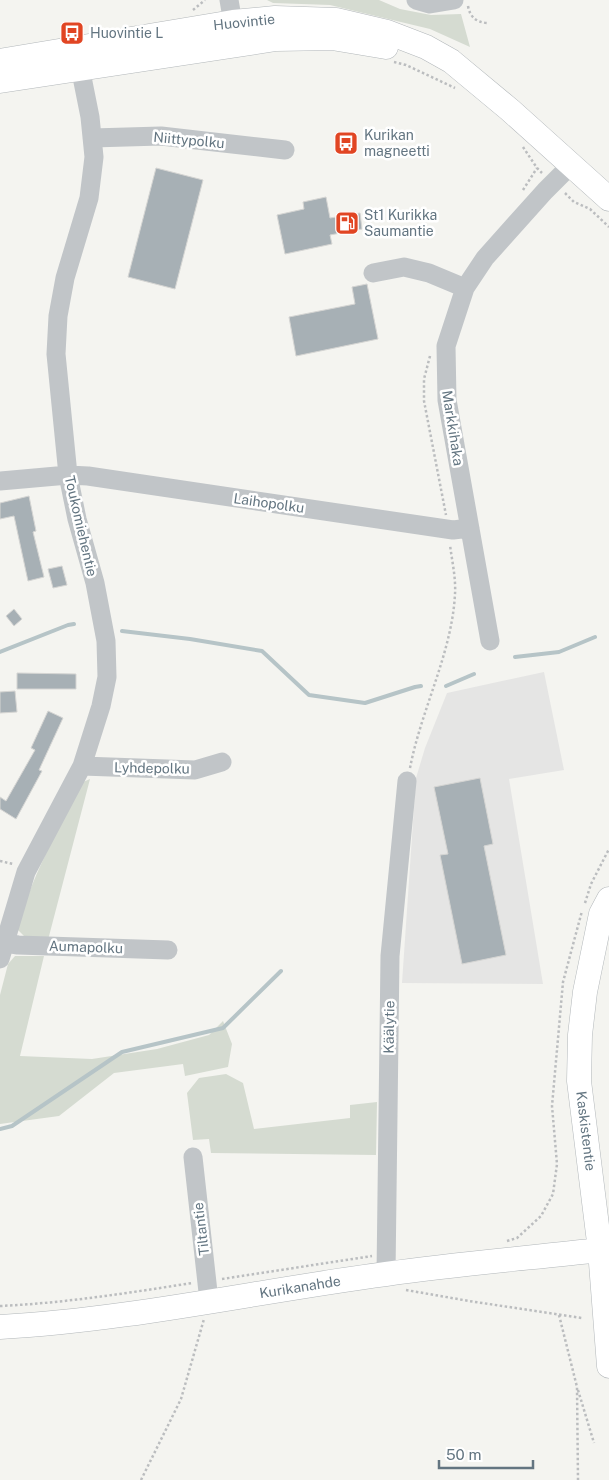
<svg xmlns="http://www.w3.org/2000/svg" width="609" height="1480" viewBox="0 0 609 1480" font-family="'Public Sans',sans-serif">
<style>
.built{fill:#e5e5e4}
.green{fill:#d5dbd1}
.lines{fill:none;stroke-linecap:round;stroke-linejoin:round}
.stream{stroke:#b6c4c7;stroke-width:4}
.building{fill:#a7b0b5;stroke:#d5d5d3}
.major-casing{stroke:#b2b7ba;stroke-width:25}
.path{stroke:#bbbdbf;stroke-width:2.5;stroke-dasharray:2.5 2.5;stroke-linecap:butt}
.minor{stroke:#c1c5c8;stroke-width:19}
.major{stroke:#fff;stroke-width:24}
.labels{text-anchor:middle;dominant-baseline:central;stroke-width:5;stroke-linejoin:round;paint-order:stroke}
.street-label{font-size:14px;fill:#637581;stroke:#fff}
.poi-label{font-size:14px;fill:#637581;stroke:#fff;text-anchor:start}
</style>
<rect width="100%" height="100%" fill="#f4f4f0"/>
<path class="built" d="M544,672L564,770L509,779L543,984L402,983L416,778L425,748L447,693Z"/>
<path class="green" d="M267,0H379L400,9L431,15L461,14L470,47L430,29L330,5L273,3Z
M90,779L48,940L25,937L17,929C32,876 57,831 83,782Z
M15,956H44L20,1056L92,1059L157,1049L209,1035L223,1021L232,1044L228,1067L185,1076L183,1064L114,1073L59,1116L0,1124V995L8,964Z
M226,1074L243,1083L254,1129L350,1118V1105L377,1102L376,1155L211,1153L209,1139L193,1140L187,1093L199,1078Z"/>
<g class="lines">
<path class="stream" d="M122,631L190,639L262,651L309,695L365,703L415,687L421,686
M0,652L68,625L74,624
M515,657L559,652L595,637
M446,686L474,674
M0,1129L12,1126L122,1052L223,1028L281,971"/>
</g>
<path class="building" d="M156,168L203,180L175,289L128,277Z
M326,197L330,218L360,213L362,229L330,235L332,244L285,254L277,215L304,209L303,202Z
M367,284L378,339L296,356L289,317L355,304L352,287Z
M29,496L36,531L33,532L44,577L28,581L14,516L0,519V503Z
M62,566L67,585L53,588L48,569Z
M14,609L22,619L14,626L6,616Z
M17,673L76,674V689H17Z
M15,691L17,712L0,713V692Z
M48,711L63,718L39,770L42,771L16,819L0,809V797L6,801L35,750L31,748Z
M480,778L493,844L484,846L506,955L462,964L440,855L448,854L434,787Z"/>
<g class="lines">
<g class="major-casing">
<path id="major" d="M0,61L233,22L275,18L336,20L387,32L426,47L451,61L510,110L609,199
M0,81L276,39L332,38L386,47
M609,899L601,914L585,992L580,1035L579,1081L600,1250L609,1366
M0,1327C130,1320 257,1291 386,1274C457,1264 529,1258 600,1250"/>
</g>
<path class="path" d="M468,6C470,17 476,22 487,23
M193,10L205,0
M394,62L406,65L455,88
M523,147L537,168L542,173
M523,190L537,168
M565,193L574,202L590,209L609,227
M430,356L424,379V401L446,515
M410,768C421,710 452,653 455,594C456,578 452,561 450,545
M0,861L13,864
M585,903L591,884L609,849
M507,1241L517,1238L541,1216L553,1194L557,1164L552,1106L563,982L582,911
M222,1279L372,1256
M406,1290L469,1301L582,1318
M0,1306C65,1303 128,1293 192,1283
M559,1315L577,1387L578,1480
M578,1390L594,1443
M141,1480L181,1399L204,1319"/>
<path class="minor" d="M229,0L235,35
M416,0L430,4L454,0
M92,138L161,136L285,150
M373,273L404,267L429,273L465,288
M0,481L68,475L88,476L453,530L470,528
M490,641L447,400L446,346L465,288L485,258L545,191L571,165
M82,766L195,770L222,762
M5,943L18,945L168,950
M0,959L26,872L82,766L101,706L107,677L106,641L95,583L77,519L68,475L56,354L58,316L65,278L89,198L94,157L90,117L78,57
M193,1157L209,1301
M386,1274L390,956L407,781"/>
<use href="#major" class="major"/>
</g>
<defs>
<g id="bus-square" transform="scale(1.25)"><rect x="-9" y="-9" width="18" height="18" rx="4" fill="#e14523" stroke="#fff"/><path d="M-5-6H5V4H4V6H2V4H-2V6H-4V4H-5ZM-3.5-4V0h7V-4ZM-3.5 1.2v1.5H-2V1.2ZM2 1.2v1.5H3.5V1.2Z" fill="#fff"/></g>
<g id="fuel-square" transform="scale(1.25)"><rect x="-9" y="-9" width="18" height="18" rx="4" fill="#e14523" stroke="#fff"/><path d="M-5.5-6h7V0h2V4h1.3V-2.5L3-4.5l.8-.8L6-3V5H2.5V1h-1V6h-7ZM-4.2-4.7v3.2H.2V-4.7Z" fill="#fff"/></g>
</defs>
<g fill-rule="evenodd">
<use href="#bus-square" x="72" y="33"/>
<use href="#bus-square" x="346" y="143"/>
<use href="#fuel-square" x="347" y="223"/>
</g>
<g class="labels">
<g class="street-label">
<text transform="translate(244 22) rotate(-6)">Huovintie</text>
<text transform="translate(189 140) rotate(5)">Niittypolku</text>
<text transform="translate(453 428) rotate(81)">Markkihaka</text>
<text transform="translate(269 503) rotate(8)">Laihopolku</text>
<text transform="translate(81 526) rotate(77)">Toukomiehentie</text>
<text transform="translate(152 768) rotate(1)">Lyhdepolku</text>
<text transform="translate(86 947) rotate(2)">Aumapolku</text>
<text transform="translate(389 1027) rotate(-89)">Käälytie</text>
<text transform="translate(586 1131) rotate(83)">Kaskistentie</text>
<text transform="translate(201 1229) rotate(-97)">Tiltantie</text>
<text transform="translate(300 1287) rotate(-9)">Kurikanahde</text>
</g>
<g class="poi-label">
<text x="90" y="33">Huovintie L</text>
<text x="364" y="135">Kurikan<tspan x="364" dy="16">magneetti</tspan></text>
<text x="364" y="215">St1 Kurikka<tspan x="364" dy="16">Saumantie</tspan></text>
</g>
</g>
<path d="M439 1460v8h94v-8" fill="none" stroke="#637581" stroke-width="2.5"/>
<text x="446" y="1460" font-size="15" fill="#637581" stroke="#ffffff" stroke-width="4" paint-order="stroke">50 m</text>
</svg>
